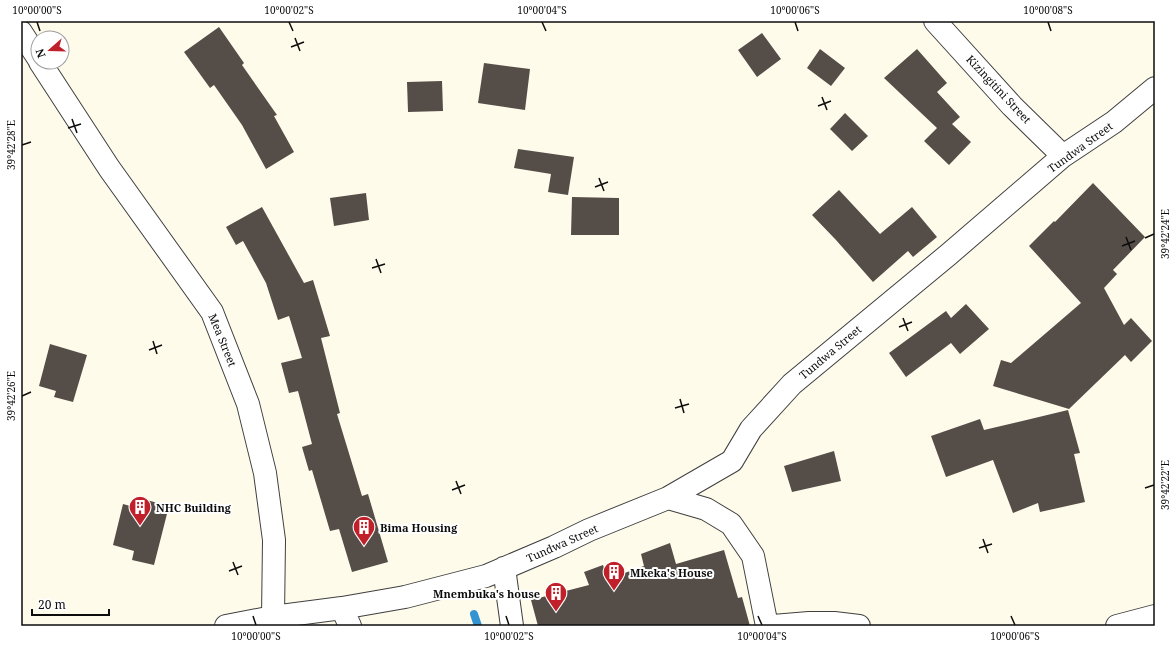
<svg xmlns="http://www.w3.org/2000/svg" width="1176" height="647" viewBox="0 0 1176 647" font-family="'Noto Serif',serif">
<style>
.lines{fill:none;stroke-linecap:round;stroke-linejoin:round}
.stream{stroke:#3394d1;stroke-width:8}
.building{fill:#554d48}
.minor-casing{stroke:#3f3f3f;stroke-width:24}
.minor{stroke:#fff;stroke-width:22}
.ticks{fill:none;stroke:#0c0c0c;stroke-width:1.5}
.labels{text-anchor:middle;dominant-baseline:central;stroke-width:4;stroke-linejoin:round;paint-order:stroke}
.street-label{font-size:11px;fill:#0c0c0c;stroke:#fff}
.poi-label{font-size:11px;font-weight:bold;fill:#0c0c0c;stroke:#fff;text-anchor:start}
.neatline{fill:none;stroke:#0c0c0c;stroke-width:1.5}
.ticks-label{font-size:10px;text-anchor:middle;fill:#0c0c0c}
</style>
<rect width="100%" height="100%" fill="#fffbeb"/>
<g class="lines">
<path class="stream" d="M474,614L478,626"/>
</g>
<path class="building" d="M219,27L244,63L242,65L277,115L274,116L294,152L266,169L242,125L214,85L210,88L184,52Z
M762,33L781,59L757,77L738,50Z
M820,49L845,68L831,86L807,68Z
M917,49L947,83L937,92L960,117L952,124L971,142L949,165L924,141L937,128L884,78Z
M484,63L530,69L525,110L478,103Z
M442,81L443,111L408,112L407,82Z
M845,113L868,136L852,151L830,129Z
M518,149L574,157L568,195L548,192L551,174L514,168Z
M1093,183L1145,237L1113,270L1117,274L1104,288L1124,325L1131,318L1152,341L1131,362L1125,355L1069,409L993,386L1001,360L1011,363L1081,303L1029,246L1054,221L1055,222Z
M839,190L880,234L912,207L937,237L913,257L908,251L873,282L836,240L812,215Z
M366,193L369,220L334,226L330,198Z
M572,197L619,198V235H571Z
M262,207L304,283L313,280L330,336L321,338L340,413L337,414L362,496L368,494L388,562L352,572L339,529L330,531L312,470L309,471L302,447L312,444L298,391L289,393L281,363L302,358L289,316L278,320L266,283L243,241L236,245L226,227Z
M966,304L989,329L960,354L951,343L906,377L889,353L946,311L951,318Z
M50,344L87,355L73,402L54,397L56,391L39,386Z
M1068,410L1080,453L1074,454L1085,502L1040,512L1038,503L1013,513L993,460L946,477L931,436L980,419L984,430Z
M834,451L841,481L792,492L784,466Z
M143,499L169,506L154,565L132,560L134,551L113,545L123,504L141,509Z
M670,543L676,564L724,550L738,598L742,597L750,626H538L531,600L589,585L584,572L603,565L608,579L644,566L641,554Z"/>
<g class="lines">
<g class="minor-casing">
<path id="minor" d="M935,21L1012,106L1063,156
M21,32L38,58
M40,62L109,168L212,312L248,404L265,473L274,540L273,617
M668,498L706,509L731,524L753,556L767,626
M504,568L512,626
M342,608L350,626
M226,626L273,617L342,608L405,597L486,576L554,547L589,530L668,498L732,461L751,429L792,384L948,255L1063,156L1114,122L1155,88
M773,626L809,623H834L859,626
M1117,626L1155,616"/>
</g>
<use href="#minor" class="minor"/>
</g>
<path class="ticks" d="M37,22L40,31M289,22L293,31M542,22L546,31M795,22L798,31M1048,22L1051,31M295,38L300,51M291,47L304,42M822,97L827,110M818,106L831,101M72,119L77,133M68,128L81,124M22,145L31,142M599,178L604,191M595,187L608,182M1126,237L1131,250M1145,238L1154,234M1122,246L1135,241M376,259L381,273M372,268L385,264M903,318L908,331M899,327L912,322M153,341L157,354M149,350L162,345M22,396L31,392M680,399L684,413M675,408L689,404M456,481L461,494M1145,488L1154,485M452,490L465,485M983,539L988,553M979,548L992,544M233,562L238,575M229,571L242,566M253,616L256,625M506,616L509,625M758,616L762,625M1011,616L1015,625"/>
<defs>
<g id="building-pin" transform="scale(1.15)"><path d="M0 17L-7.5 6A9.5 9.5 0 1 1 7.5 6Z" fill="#c0202a" stroke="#fff"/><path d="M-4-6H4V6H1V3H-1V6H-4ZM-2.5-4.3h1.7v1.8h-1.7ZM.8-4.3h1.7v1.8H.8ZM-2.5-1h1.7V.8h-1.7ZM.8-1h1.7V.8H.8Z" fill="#fff"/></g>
</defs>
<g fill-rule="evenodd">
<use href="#building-pin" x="140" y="507"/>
<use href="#building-pin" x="364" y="527"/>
<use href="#building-pin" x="614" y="572"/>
<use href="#building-pin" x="556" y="593"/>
</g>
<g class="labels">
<g class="street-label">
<text transform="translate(999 89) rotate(47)">Kizingitini Street</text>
<text transform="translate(1080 147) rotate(-36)">Tundwa Street</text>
<text transform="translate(223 340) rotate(68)">Mea Street</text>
<text transform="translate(830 352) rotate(-40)">Tundwa Street</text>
<text transform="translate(562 543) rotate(-24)">Tundwa Street</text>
</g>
<g class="poi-label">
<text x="156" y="507">NHC Building</text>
<text x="380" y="527">Bima Housing</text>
<text x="630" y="572">Mkeka's House</text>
<text x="540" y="593" text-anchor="end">Mnembuka's house</text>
</g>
</g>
<rect width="1176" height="647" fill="none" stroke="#ffffff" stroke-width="44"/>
<g transform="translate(50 50) rotate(250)"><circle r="19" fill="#ffffff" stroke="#9e9e9e"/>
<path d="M0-3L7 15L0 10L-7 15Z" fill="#c0202a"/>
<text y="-6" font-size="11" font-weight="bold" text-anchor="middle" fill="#0c0c0c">N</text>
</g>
<path d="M32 609v6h77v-6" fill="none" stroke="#0c0c0c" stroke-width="2"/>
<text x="38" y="609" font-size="12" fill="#0c0c0c" stroke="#ffffff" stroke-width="3" paint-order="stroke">20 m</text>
<rect x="22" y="22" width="1132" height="603" class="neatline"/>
<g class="ticks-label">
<text x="37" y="14">10°00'00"S</text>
<text x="289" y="14">10°00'02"S</text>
<text x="542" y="14">10°00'04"S</text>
<text x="795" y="14">10°00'06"S</text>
<text x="1048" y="14">10°00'08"S</text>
<text transform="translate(11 145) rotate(-90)" y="4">39°42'28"E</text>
<text transform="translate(1165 234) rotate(-90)" y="4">39°42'24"E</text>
<text transform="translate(11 396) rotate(-90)" y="4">39°42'26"E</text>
<text transform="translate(1165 485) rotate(-90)" y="4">39°42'22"E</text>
<text x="256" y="640">10°00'00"S</text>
<text x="509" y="640">10°00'02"S</text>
<text x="762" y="640">10°00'04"S</text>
<text x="1015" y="640">10°00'06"S</text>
</g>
</svg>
